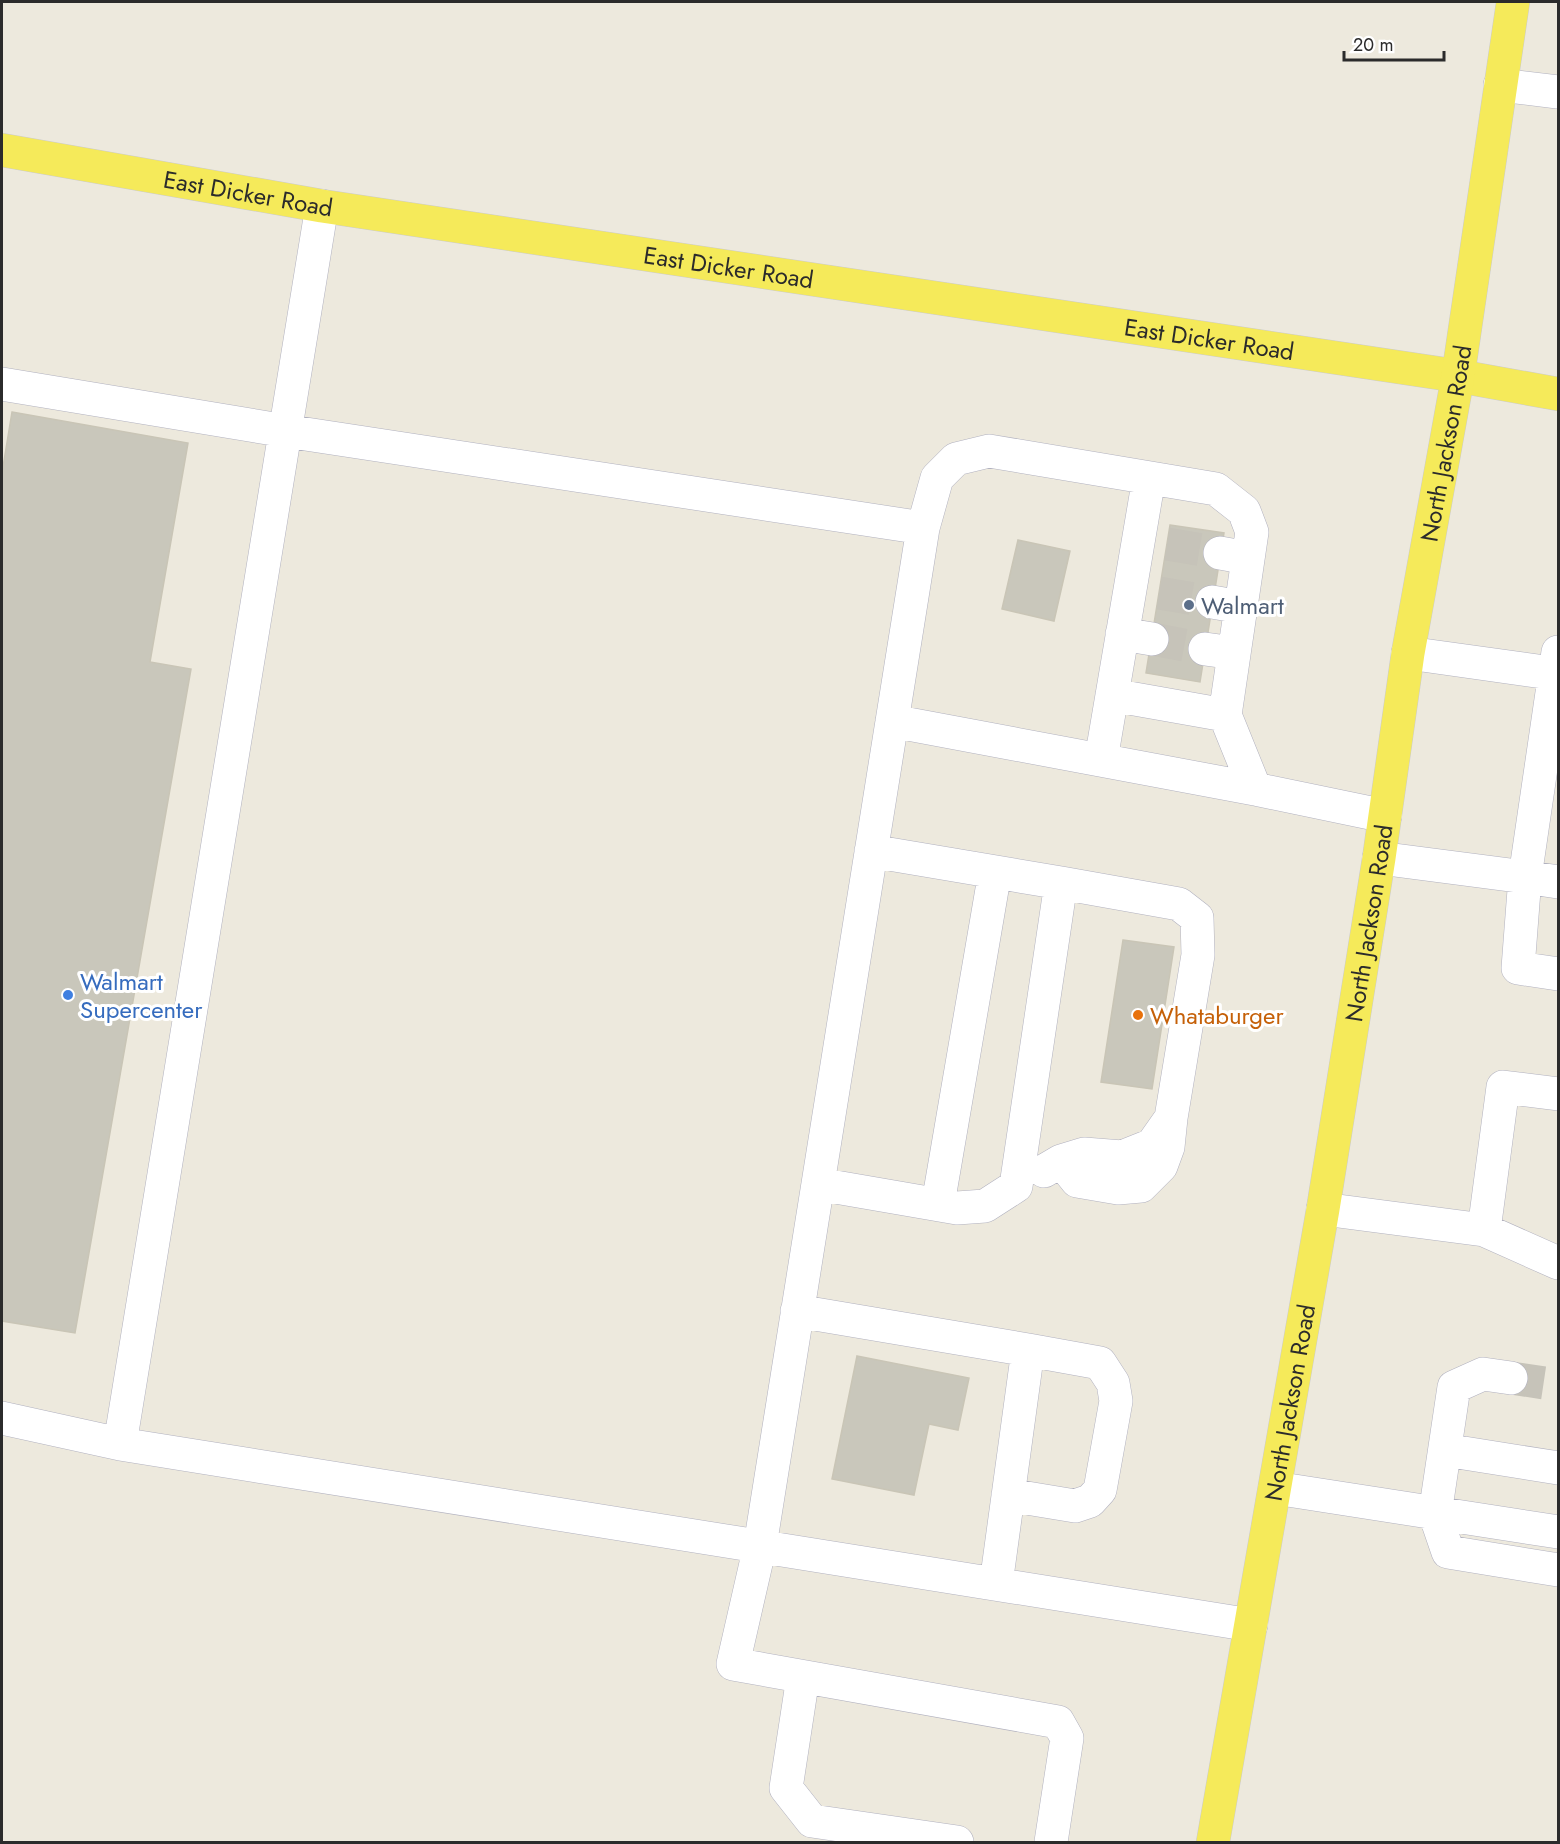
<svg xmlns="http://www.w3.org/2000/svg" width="1560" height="1844" viewBox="0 0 1560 1844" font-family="Jost,sans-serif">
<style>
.building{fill:#c9c7bb;stroke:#c9c5b6;stroke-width:1.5}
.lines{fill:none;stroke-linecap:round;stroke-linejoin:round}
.minor-tunnel{stroke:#c6c3b9;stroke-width:33;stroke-dasharray:33 16;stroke-linecap:butt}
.minor-casing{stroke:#b1b1bf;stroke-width:34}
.major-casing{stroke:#ccc;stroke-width:34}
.minor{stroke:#fff;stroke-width:33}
.major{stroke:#f5ea5a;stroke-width:33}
.service-dot{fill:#5c6f8a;stroke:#fff;stroke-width:2}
.shop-dot{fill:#3f7fe0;stroke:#fff;stroke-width:2}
.food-dot{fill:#e8710a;stroke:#fff;stroke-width:2}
.labels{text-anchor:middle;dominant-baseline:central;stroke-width:6;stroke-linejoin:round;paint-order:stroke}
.street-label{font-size:24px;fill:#2b2b2b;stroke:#fff}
.service-label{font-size:24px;fill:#4e5e75;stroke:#fff;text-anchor:start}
.shop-label{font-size:24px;fill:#366cbe;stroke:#fff;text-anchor:start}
.food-label{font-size:24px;fill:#c56008;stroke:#fff;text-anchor:start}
</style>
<rect width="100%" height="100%" fill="#ede9dd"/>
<path class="building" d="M12,412L188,443L150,662L191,669L75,1333L2,1321V473Z
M1170,525L1224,533L1200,682L1146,673Z
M1018,540L1070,551L1054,621L1002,609Z
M1123,940L1174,947L1152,1089L1101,1082Z
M857,1356L969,1378L958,1430L929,1424L914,1495L832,1479Z"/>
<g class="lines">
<path class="minor-tunnel" d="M1167,544L1220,553
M1159,593L1212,602
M1152,639L1205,649
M1511,1378L1558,1385"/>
<g class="minor-casing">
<path id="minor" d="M1500,85L1558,92
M322,206L120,1444L1251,1625
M2,384L286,431L923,528L760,1546L733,1664L1058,1722L1067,1738L1051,1842
M923,528L937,478L956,459L989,451L1216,489L1244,511L1252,532L1225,715L1255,789
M1220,553L1248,558
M1212,602L1241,607
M1122,634L1152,639
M1205,649L1234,653
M1558,652L1525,877L1558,882
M1408,653L1558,674
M1112,695L1225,715
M892,721L1255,789L1385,816
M1101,760L1149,478
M1379,858L1525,877L1518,968L1558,974
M1061,883L1179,904L1197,918L1198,955L1171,1118L1168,1147L1161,1166L1141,1186L1118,1188L1077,1181L1061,1161
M1044,1171L1061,1161L1084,1154L1122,1157L1152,1145L1171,1118
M818,1184L957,1208L985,1206L1016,1186L1061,883L871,851
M938,1204L995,872
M1323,1209L1484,1230L1558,1263
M1484,1230L1503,1087L1558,1094
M797,1311L1028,1350L996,1584
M1511,1378L1483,1374L1454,1387L1435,1514L1448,1552L1558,1570
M2,1418L120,1444
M1445,1450L1558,1468
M1275,1488L1558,1532
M1008,1495L1075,1506L1090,1501L1100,1490L1116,1401L1113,1383L1100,1363L1028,1350
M803,1677L786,1788L812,1821L957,1842"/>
</g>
<g class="major-casing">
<g id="major">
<path id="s1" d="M2,150L322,206L1458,376L1558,394"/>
<path id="s2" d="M1213,1842L1323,1209L1379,858L1408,653L1458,376L1513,2"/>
</g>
</g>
<use href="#minor" class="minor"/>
<use href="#major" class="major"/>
</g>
<circle class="service-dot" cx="1189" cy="605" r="6"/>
<circle class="shop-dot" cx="68" cy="995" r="6"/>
<circle class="food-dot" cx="1138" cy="1015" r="6"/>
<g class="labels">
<g class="street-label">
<text stroke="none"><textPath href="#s1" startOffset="250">East Dicker Road</textPath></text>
<text stroke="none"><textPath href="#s1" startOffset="736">East Dicker Road</textPath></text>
<text stroke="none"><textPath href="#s1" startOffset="1222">East Dicker Road</textPath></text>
<text stroke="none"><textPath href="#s2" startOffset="1418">North Jackson Road</textPath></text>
<text stroke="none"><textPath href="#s2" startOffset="932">North Jackson Road</textPath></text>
<text stroke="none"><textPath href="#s2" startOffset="446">North Jackson Road</textPath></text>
</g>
<g class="service-label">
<text x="1201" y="605">Walmart</text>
</g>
<g class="shop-label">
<text x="80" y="981">Walmart<tspan x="80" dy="28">Supercenter</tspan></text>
</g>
<g class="food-label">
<text x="1150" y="1015">Whataburger</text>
</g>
</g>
<rect width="1560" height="1844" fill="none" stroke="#2b2b2b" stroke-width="6"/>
<path d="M1344 51v9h100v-9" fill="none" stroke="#2b2b2b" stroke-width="3"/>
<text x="1353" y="51" font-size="18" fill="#2b2b2b" stroke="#ffffff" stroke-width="4.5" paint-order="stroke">20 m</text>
</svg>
